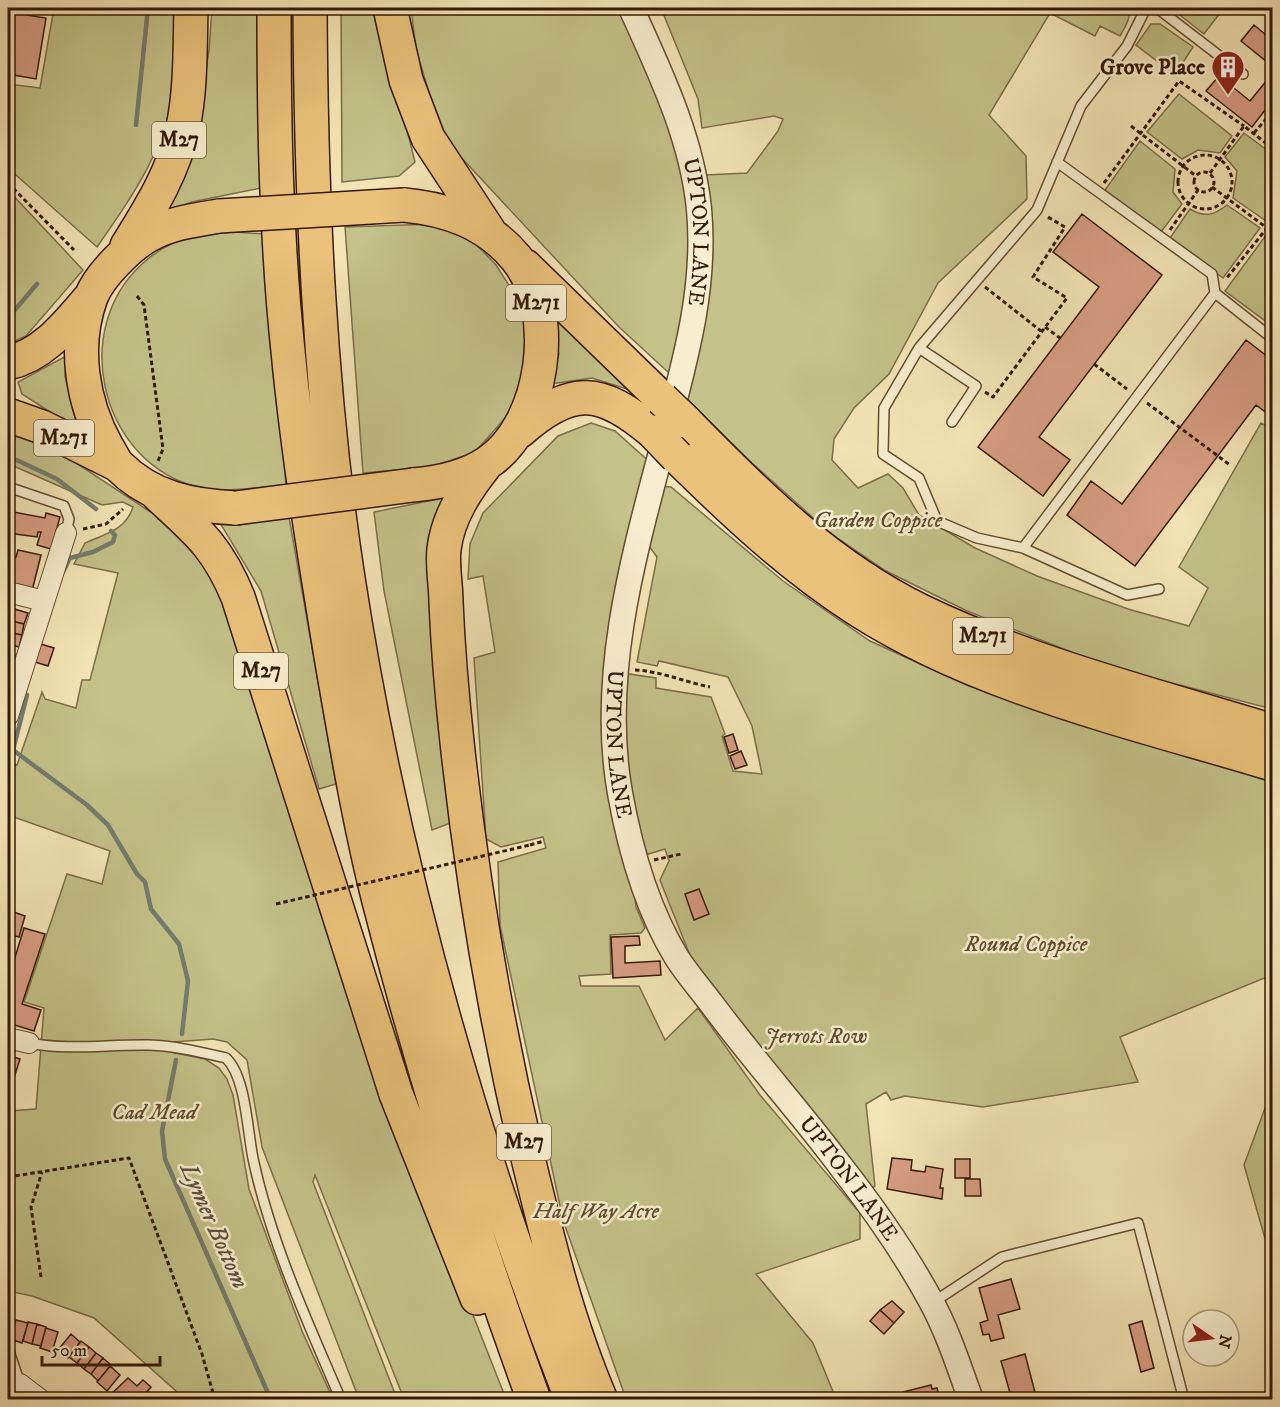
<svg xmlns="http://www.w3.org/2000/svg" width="1280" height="1407" viewBox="0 0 1280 1407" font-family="'IM FELL DW Pica',serif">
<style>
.green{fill:#c3c288;stroke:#7c6e48;stroke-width:1.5}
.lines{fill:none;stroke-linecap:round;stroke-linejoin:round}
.stream{stroke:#737c6f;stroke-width:4.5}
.building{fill:#d89e82;stroke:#351907;stroke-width:1.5}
.service-casing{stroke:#654c32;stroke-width:12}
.minor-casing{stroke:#654c32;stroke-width:22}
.tertiary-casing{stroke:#654c32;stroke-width:27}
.motorway-casing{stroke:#351907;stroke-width:36}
.path{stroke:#351907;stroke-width:3;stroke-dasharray:4.5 3;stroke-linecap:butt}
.service{stroke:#f8eecf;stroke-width:9}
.minor{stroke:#f8eecf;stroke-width:20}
.tertiary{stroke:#f8eecf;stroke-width:24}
.motorway{stroke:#eac27a;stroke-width:33}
.motorway-bridge-casing{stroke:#351907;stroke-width:36;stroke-linecap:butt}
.path-bridge{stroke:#351907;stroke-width:3;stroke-dasharray:4.5 3;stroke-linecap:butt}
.motorway-bridge{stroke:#eac27a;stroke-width:33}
.labels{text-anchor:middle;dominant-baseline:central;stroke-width:5;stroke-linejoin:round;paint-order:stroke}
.shield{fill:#f8eecf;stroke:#705943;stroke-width:1.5}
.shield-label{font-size:21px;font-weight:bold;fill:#351907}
.poi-label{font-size:22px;font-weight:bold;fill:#351907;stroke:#f8eecf;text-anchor:end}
.street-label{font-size:22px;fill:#351907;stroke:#f8eecf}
.park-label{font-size:22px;font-style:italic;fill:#604c2e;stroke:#f8eecf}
.water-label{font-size:24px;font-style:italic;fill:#595344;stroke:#f8eecf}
</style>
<rect width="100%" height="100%" fill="#f4e5b5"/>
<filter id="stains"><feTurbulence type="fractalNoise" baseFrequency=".00333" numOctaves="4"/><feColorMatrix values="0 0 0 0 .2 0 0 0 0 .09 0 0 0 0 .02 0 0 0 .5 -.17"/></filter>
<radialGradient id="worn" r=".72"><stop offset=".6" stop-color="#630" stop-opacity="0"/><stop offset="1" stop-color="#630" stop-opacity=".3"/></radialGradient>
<path class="green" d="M54,8H178C178,30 179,55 176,77C167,147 136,191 97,247L8,168V84L40,88Z
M212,8H258L261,188L192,202L164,212L196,126L209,51Z
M341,8H387L393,74L415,162L399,176L342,182Z
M411,8H625L687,178L693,248L681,335L669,373L619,327L458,154L439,126L416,49Z
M661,8H1128C1132,17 1125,27 1120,36L1100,26L1095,36L1050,13L989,115L1026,156L1027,199L938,283L889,374L854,408L834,439L832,460L858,488L888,474L903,488L919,515L975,548L1037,576L1128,609L1189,626L1208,588L1179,567L1261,423L1272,429V709L1107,666L967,611L886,571L830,533L752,463L682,394L705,175L747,173L778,131L783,119L774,116L702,128L698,99Z
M1171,8H1214L1220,13L1204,34Z
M1151,24H1160L1193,47L1175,75L1136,45Z
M1179,94L1232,136L1220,153L1198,150L1182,159L1147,132Z
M1244,133L1272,154V211L1266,221L1233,198L1237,171L1225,157Z
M1140,141L1175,169L1173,192L1182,204L1161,232L1105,190Z
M8,190L83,270L26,336L8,344Z
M1227,205L1260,228L1223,278L1170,238L1190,209C1205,218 1214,215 1227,205Z
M434,224L470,238L496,265L523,307L527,364L508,415L474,453L429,467L363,473L345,227Z
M1272,227V326L1225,291Z
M206,230L265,234L286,485C255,487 219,495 190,485C99,455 71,329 142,264C160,247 182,238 206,230Z
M547,302L630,390L592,378L550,384L559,354Z
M66,356L65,376L78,430L22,394L18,382Z
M591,423L615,431L652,464L609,649L636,907L645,928L641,933L610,935L611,974L579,976L581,986H639L665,1040L698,1008L760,1095L860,1213V1239L756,1274L813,1343L836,1399H626L563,1220L500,925L498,862L546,848L543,837L501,847L486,839L474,658L495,652L483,576L468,579L470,544L483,513L558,436Z
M17,431L64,455L187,536L219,577L449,1254L506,1399H404L315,1175L313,1182L397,1399H359L262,1147L247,1060L227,1042L213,1039L174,1042V1053L205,1059L219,1068L227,1079L233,1095L249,1189L302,1331L333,1399H185L94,1318L32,1296L8,1291V1111L36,1109L44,1008L24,1002L67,874L102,884L110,851L8,815V763L17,765L42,692L45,699L76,708L82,680H90L118,573L74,564L85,543C105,534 126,530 133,507L123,502L102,505L9,464Z
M659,486L671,487L783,581L870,641L969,686L1078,722L1272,779V975L1120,1037L1138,1082L983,1107L905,1096L891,1100L886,1092L866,1104L875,1186L867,1193L693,963L660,880L669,861L665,849L642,856L630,812L622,673L656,678V688L711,697L725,734L722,736L733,771L762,774L752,726L728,677L659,661L657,666L637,662L657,557L646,542Z
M453,496L456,821L432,830L384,591L374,512Z
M289,517L336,784L319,789L261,591L220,523Z
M8,654L20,656L8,689Z
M1272,1098V1263L1244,1165L1265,1108Z"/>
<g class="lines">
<path class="stream" d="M136,125L148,8
M8,318L37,284
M8,456L57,479L96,509
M63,572L70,558L93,552L113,542L115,535L111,531
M27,695L13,750L87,805L108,825L137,874L145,882L151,909L179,944L188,981L182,1034
M176,1060L162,1131L165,1159L271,1400"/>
</g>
<path class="building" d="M8,12L46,18L36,79L8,74Z
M1254,25L1272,40V66L1241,41Z
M1272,74V101L1252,127L1206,91L1219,76L1250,101Z
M1082,214L1162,275L1039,437L1070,460L1043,496L978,447L1099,287L1053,252Z
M1246,340L1272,360V417L1256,405L1135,566L1067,515L1091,481L1122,504Z
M8,511L45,518L46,513L60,517L51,549L37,545L41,532H38L37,537L8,533Z
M18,550L41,555L32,591L8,585V555L16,557Z
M11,608L28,613L24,624L8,620Z
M8,620L24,624L22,635L8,632Z
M8,632L22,635L19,647L8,644Z
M41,644L54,648L48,666L35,662Z
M733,734L738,750L729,753L724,737Z
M741,751L747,765L735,769L730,756Z
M699,889L709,914L694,920L685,894Z
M8,910L25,916L19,937L8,934Z
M24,928L45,934L22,1004L41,1010L34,1031L8,1023V980Z
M639,936L640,945L625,946V963L660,961L661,975L613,978L611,937Z
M8,1055L20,1059L8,1097Z
M892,1158L912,1160L911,1170L925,1172L926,1166L943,1169L940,1188H943L942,1199L887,1189Z
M955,1159H970V1178H955Z
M965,1179H980L981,1196H965Z
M1011,1279L1020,1309L998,1315L1004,1338L991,1341L989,1334L983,1335L980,1323L988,1320L979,1288Z
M892,1301L904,1312L894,1323L880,1310Z
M880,1310L894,1323L884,1334L870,1321Z
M16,1320L28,1323L22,1343L10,1339Z
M1142,1321L1154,1368L1141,1372L1129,1325Z
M28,1322L37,1324L32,1344L23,1341Z
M37,1324L46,1327L41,1346L32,1344Z
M46,1328L58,1332L52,1352L40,1348Z
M71,1334L80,1342L68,1358L58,1350Z
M81,1341L89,1347L77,1363L69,1357Z
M89,1347L96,1353L84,1369L77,1363Z
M96,1353L103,1358L91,1374L84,1369Z
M1025,1354L1037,1400H1012L1001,1361Z
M103,1358L111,1365L98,1381L91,1374Z
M110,1366L120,1375L107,1391L97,1382Z
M128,1378L137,1386L143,1380L151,1387L140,1400H105Z
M931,1385L932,1389L937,1388L940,1400H905L903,1392Z"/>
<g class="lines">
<g class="service-casing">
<path id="service" d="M1146,8L1127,46L1081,106L1037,210L919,348L884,408L883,454L919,478L937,521L977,538L1023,548L1127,595L1159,589
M1157,8L1243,74
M1215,293L1272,338
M919,348L976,386L952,422
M8,487L64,506L69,519L66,533
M1023,548L1215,293L1212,274L1057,162
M29,1043C70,1051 108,1044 149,1045C176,1046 200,1052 226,1058C247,1078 247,1134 254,1163C272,1245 308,1323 341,1400
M932,1303L1002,1257L1138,1223L1183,1396
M8,1348L20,1384"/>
</g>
<g class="minor-casing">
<path id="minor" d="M8,592L44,601
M8,716L66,533
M8,1038L29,1043
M8,1393L10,1388L20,1384L41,1400"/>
</g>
<g class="tertiary-casing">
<g id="tertiary">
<path id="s1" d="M631,8C660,72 692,138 699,209C706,284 687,354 668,426C637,544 598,671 620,793C630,849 647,909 677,958C688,975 702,991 714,1007C755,1062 801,1113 842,1168C874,1209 906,1255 931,1301C948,1332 959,1367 971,1400"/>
</g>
</g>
<g class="motorway-casing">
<path id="motorway" d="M274,8C274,122 276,237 288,351C298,455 315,559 332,662C346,742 359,822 379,901C422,1069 474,1236 534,1400
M310,8C311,196 319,386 347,572C390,855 468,1133 572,1400
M390,8L406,80L428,138L489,231
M404,205C448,209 487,223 516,258C560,311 545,425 487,463C466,477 437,483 413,485
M219,216C195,220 171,223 149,235C130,245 99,276 91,297C73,347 82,402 107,447C111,453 114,461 119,466C151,498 192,506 236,508
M127,246C150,209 174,171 183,127C191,90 190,45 191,8
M525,266L662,399
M8,363C44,355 67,324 90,298
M8,415L42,427L118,465
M685,421C755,493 830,567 921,611C1028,663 1158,696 1272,731
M520,431C572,385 601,388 653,432
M677,457C733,512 790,566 857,609C980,688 1134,722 1272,764
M487,463C467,488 448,516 444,549C442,566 446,585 446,602C448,649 452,696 457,742C472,881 495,1018 527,1154C547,1237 567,1321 601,1400
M158,495C197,531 217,546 238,597L396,1094L477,1298"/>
</g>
<path class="path" d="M1131,126L1196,176
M1254,133L1272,112
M1178 182a27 27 0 1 1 54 0a27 27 0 1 1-54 0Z
M1194 182a10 10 0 1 1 20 0a10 10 0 1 1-20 0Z
M1210,173L1244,126L1272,148
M8,183L74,250
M1104,183L1179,81L1244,126
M1212,187L1267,228L1226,279
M1272,220L1267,228L1272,233
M1170,230L1198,190
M985,287L1041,331
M137,296L144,305L163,449L158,461
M1045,327L1060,338
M1094,364L1127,389
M985,392L993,397L1067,298L1033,277L1065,227L1046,216
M1147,403L1230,465
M83,529L106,524L123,509
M635,670C660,671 685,682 710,687
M530,845L544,841
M654,860L681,854
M8,1177L129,1158L202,1354L215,1400
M41,1277L31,1207L42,1172"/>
<use href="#service" class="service"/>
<use href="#minor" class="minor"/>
<use href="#tertiary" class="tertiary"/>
<use href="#motorway" class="motorway"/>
<g class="motorway-bridge-casing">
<path id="motorway-bridge" d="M219,216L404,205
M662,399L685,421
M653,432L677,457
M236,508L413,485"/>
</g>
<path class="path-bridge" d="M276,904L530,845"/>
<use href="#motorway-bridge" class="motorway-bridge"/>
</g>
<defs>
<g id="building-pin" transform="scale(1.725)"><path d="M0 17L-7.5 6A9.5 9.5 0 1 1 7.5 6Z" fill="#8f2418" stroke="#f8eecf"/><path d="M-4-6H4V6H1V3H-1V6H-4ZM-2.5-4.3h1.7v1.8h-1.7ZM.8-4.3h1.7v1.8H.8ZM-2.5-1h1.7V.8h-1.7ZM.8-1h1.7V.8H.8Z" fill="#fff"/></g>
</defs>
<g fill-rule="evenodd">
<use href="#building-pin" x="1228" y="67"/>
</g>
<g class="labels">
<g class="shield">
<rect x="152" y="122" width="54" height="36" rx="4.5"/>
<rect x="506" y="285" width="60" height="36" rx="4.5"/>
<rect x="34" y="420" width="60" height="36" rx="4.5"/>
<rect x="953" y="618" width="60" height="36" rx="4.5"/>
<rect x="234" y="653" width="54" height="36" rx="4.5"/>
<rect x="497" y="1124" width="54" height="36" rx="4.5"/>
</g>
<g class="shield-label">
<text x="179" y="140">M27</text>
<text x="536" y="303">M271</text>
<text x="64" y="438">M271</text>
<text x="983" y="636">M271</text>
<text x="261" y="671">M27</text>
<text x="524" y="1142">M27</text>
</g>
<g class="poi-label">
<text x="1205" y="67">Grove Place</text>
</g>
<g class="street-label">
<text stroke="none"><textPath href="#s1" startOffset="236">UPTON LANE</textPath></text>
<text stroke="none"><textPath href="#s1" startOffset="758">UPTON LANE</textPath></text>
<text stroke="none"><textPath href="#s1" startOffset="1262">UPTON LANE</textPath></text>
</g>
<g class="park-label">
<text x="878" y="520">Garden Coppice</text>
<text x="1026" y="944">Round Coppice</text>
<text x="816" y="1036">Jerrots Row</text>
<text x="154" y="1112">Cad Mead</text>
<text x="596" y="1211">Half Way Acre</text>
</g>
<g class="water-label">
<text transform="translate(214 1226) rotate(66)">Lymer Bottom</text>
</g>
</g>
<rect width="1280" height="1407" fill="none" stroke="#f4e5b5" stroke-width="30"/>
<rect x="9" y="9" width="1262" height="1389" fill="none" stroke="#351907" stroke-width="3"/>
<rect x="15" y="15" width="1250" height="1377" fill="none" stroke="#351907" stroke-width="1.5"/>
<g transform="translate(1211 1338) rotate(104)"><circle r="28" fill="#f8eecf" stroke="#aa997f" stroke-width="1.5"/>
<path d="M0-4.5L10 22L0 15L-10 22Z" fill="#8f2418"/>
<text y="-9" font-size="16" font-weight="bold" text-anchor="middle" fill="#351907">N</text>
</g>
<path d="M42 1356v9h118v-9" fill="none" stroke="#351907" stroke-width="3"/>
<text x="51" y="1356" font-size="18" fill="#351907" stroke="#f8eecf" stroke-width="4.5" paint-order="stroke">50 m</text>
<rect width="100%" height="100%" filter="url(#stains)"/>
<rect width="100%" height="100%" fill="url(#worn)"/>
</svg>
